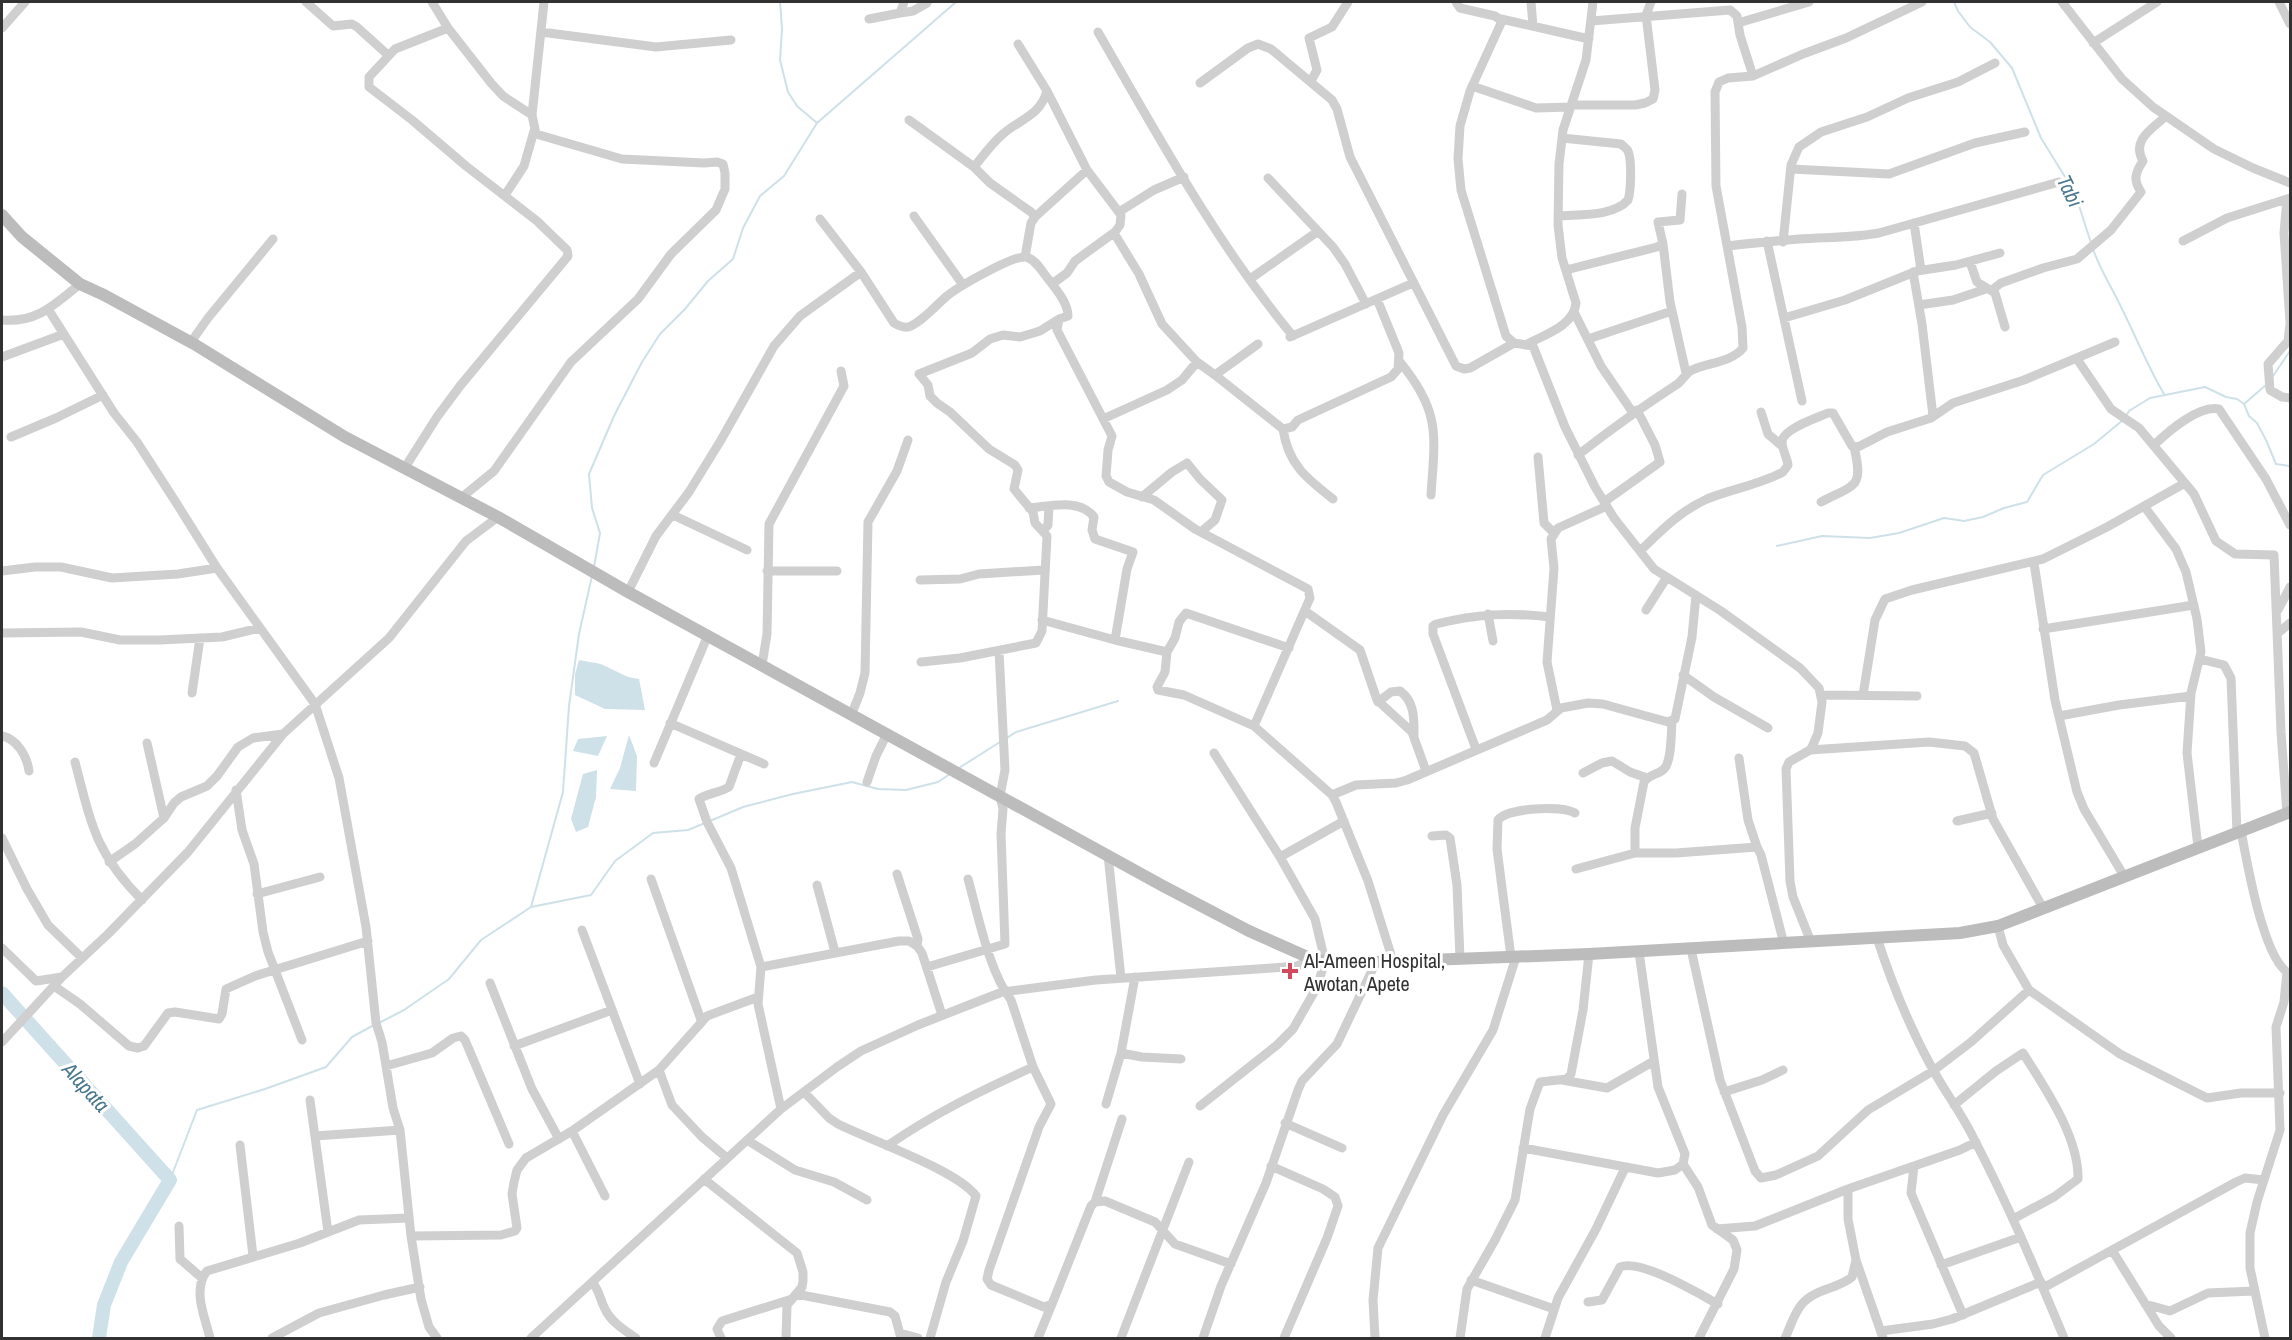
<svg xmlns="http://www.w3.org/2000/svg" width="2292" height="1340" viewBox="0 0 2292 1340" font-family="'Archivo Narrow',sans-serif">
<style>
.water{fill:#cee0e8}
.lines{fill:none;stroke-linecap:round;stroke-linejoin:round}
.stream{stroke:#cee0e8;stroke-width:2}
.river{stroke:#cee0e8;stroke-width:14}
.minor{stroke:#cfcfcf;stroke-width:9}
.secondary{stroke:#bcbcbc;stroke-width:12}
.poi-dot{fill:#d34a5f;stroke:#fff;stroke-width:2}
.labels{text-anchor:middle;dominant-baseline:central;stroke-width:6;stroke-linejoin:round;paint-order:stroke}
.poi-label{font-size:20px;fill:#323232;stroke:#fff;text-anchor:start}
.water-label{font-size:21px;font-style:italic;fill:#48778c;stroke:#fff}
</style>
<rect width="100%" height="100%" fill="#fff"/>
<path class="water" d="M579,660L601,664L628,677L639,679L645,710L605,709L575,695V674Z
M629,735L637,756L636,791L610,789L620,768Z
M607,736L598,756L573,751L578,739Z
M597,770L596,797L588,827L576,832L571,819L583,774Z"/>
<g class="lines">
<path class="stream" d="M780,2L782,29L780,60L788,92L797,106L817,123
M1954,2L1958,11L1970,27L1990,42L2012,68L2041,138L2075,193L2091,243
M2093,249C2101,272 2113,289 2123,311C2137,339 2148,367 2164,394
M2273,376L2290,351
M2244,404L2266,385
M2126,416L2129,411L2150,398L2205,387L2226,397L2237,399L2244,404L2249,416L2257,423L2266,440L2276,464L2290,466
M1777,546L1822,536L1870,538L1899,533L1944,518L1964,521L1983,517L2004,508L2027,502L2043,475L2094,444L2123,420
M594,567L600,533L592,508L589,474L614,416L642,362L660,334L685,309L708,281L733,259L743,228L760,196L784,176L817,123L956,2
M1007,738L1016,732L1118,701
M959,768L1000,742
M710,821L743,807L793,794L852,782L878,789L906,790L938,782L950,774
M531,907L563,792L569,706L579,634L592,576
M379,1023L404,1010L449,979L481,940L531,907L591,895L615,861L653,833L688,830L705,823
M170,1180L197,1110L265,1089L326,1067L352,1037L374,1025"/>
<path class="river" d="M2,993L170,1180L121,1262L104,1305L99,1338"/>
<path class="minor" d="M306,2L333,26L352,24L357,27L388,55
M432,2L448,28L491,83L503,96L532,115L536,134L622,159L704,163L717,162L723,164L725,173V189L716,210L671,254L638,299L571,362L494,471L461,498
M904,2L900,13L913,11L927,3
M1456,2L1460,8L1495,16L1502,21L1470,91L1460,126L1458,159L1461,190L1506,336L1514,343L1533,346L1565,427L1595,487L1614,518L1654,569L1721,611L1800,668L1819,688L1822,702L1818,733L1812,747L1810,750L1789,762L1786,769L1790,881L1793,897L1811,942
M1531,2L1533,26
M2062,2L2122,79L2153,107L2214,149L2253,168L2290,183
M2279,2L2290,24
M869,19L900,13
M1501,19L1589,39
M1738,23L1809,2
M2,28L25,2
M541,32L656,47L731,40
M1098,32C1158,136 1216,243 1293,336
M2093,43L2157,2
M1018,44L1047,91L1087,170L1121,215L1120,225L1115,232L1075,261L1067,273L1052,284
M1753,76L1803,54L1846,38L1922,2
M1311,81L1317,70L1309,38L1332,27L1348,2
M1200,83L1248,48L1258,44L1271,49L1332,100L1337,109L1350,157L1456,366L1464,369L1470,368L1514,343
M1472,86L1536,108L1571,107
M1572,105H1635L1645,103L1653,99L1655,90L1646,15L1651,2
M532,115L544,2
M909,120L974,167L990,183L1031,212L1035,217L1031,223L1025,257
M974,167C983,156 992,143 1003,134C1020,119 1040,116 1047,91
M1791,169L1889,174L1975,143L2025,132
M1268,178L1333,247L1345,264L1366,304
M505,195L524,166L534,131
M2287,199L2284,233L2290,322
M1119,212L1154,190L1184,177
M914,216L963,285
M1558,216C1579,214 1613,217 1628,200C1631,191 1632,160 1628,151C1627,149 1623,146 1621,144L1562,138
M1035,217L1087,170
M820,219L861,272
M1914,223L1921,270
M1114,233L1139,274L1162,324L1197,362L1215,375L1258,344
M1767,241L1802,401
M2183,241L2227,218L2290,198
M1783,242L1791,165L1799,147L1821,132L1867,117L1908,98L1958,82L1995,63
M1663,244L1670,302L1686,373
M1728,246C1752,243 1775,241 1799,239C1826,237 1852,238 1879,233L2059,182
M1970,262L1977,282L1995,293L2005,327
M1566,270L1657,247L1663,244L1658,222L1680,220L1682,194
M1913,272L1922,324L1933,416
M1250,279L1317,232
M1992,290L2001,283L2043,268L2077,259L2111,230L2141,192C2133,180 2135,173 2143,161C2131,140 2152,129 2166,116
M1919,305L1953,300L1986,289
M48,309L114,413L137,442L177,504L217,568L315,704L339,778L366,927L376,1023L382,1042L393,1108L400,1130L411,1236L421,1299L429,1327L437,1338
M1574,312L1601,366L1633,413
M1784,318L1845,300L1917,271L1956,265L2000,253
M2,320C37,323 54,305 80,284
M2290,324L2288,341L2268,364L2270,390L2282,397L2290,398
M1290,337L1413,283
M1588,339L1672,311
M191,342L208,318L273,239
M1527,344C1544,335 1574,326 1576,303L1562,258L1558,225L1559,164L1563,130L1586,60L1593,2
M2,357L64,334
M2077,359L2111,409L2139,428L2194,494L2216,541L2235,554L2274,555L2281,732L2287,814
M1400,362C1441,412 1435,435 1431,495
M1215,375L1283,429L1292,427L1298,420L1391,377L1398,369L1399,353L1377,299
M1761,412L1768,434L1782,446
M1103,419L1167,390L1182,380L1197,362
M1283,429C1288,464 1306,478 1333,499
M11,437L56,418L103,395
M2154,445C2168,432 2198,405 2219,409L2266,479L2290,525
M1578,455C1610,430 1642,407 1676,385C1683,381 1685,373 1692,370C1707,363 1732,362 1743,348L1742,327L1716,186L1715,92L1719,82L1728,78L1753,76L1740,35L1737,16L1730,10L1591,21
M1538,457L1544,523L1554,533
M404,469L437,417L460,386L568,256L567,250L537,221L466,166L412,120L369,87V77L395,49L448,28
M1142,497L1172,472L1187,463L1200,479L1222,500L1215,520L1201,532
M1604,502L1660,462L1655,445L1637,410
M1821,502C1855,484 1864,489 1854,447
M2144,506L2176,549L2186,572L2197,619L2201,652L2191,693L2187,753L2198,847
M1029,508C1050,506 1080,498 1094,517L1092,530L1095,539L1133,552L1127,569L1115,640
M673,515L747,550
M1043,531L1048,525L1049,506
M1640,551C1661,531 1680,511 1707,499C1731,489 1759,485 1783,472L1788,465C1787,457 1782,450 1782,442C1782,429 1817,418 1828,413H1833L1852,446L1858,447L1887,432L1931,418L1953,403L2024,380L2115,342
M2034,563L2055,700L2077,792L2084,809L2124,876
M2,571L35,567H61L112,578L178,574L217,568
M767,571H837
M920,580L960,579L979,574L1044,570
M628,592L656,536L689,492L721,440L774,346L800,316L861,272L894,323C899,326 905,329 911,326C924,320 936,305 947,296C958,287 1013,255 1026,257C1036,259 1042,272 1049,280C1056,289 1068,303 1068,316L1059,319L1057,330L1112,436L1108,450L1106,476L1109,482L1127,492L1154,500L1195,529L1308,589L1310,598L1254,726L1332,795L1336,802L1368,881L1393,961
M1646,610L1667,577
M2278,610L2290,587
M1305,611L1360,650L1377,700L1412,732L1426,771
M1488,614L1493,641
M1042,620L1115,640L1167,652
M2043,629L2194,605
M2,633L81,632L120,640H160L222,637L260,628
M2278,633L2290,623
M2200,659L2224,665L2231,678L2237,833
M921,662L960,658L1036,643L1042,631L1047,536L1035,523L1033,512L1014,489L1018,470L1015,465L989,449L950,412L937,403L930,396L928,385L919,374L972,353L990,339L1003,335L1020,337L1040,331L1059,319
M762,665L767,634L769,524L844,386L841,371
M1683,675L1714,697L1768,728
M192,693L200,638
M1821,695L1917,696
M1863,695L1875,620L1885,599L1912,590L2043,559L2107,527L2185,483
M1378,702L1391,692L1400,691C1415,702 1414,719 1414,736
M1557,710L1547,662L1554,568L1551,539L1558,528L1607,506
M852,713L860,693L865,673L868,522L897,471L908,440
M2059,716L2119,705L2191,696
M670,723L764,764
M1254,726L1184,695L1158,690L1157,687L1165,672L1167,652L1175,638L1179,622L1186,613L1289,648
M2,736C17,739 27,756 29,771
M147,743L164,818
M1476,749L1433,634V626L1436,624C1477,614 1508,612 1550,617
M1810,750L1929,742L1965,746L1974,753L1993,819L2043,908
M741,754L729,787C719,793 708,793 699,799L707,822L731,868L761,967L758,1004L781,1109
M1739,758L1748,820L1757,847
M75,762C91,823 95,853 142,900
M654,763L708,635
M1583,773L1602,763L1612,761L1630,772L1647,778
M867,782L876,756L887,734
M236,790L242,830L254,864L263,932L268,952L302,1040
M1332,795L1356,785L1396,783L1407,780L1547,720L1561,708L1588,703L1603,704L1668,722L1675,719L1692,637L1696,595
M1957,821L1992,813
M2241,831C2247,861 2263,961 2290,974
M1432,836L1446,835L1450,838L1457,885L1460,959
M2,838L27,889L48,925L82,958
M1635,853V828L1644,782C1649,774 1658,775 1664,769C1672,761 1671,732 1672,721
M1108,855L1121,978
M1280,857L1344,821
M109,862L135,844L164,818L174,803L181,797L207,786L217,776L238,747L253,738L283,734
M1576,869L1635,853H1676L1757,847L1761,855L1784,944
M897,874L918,939L917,946
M651,879L701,1020
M968,879C978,914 989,972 1011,1000L1033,1067L1051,1104L1039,1127L989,1270L987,1279L991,1285L1044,1307L1052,1304L1091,1206L1095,1202L1122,1119
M817,885L835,952
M257,894L320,877
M1998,926L2003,945L2029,990L2120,1054L2207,1098L2241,1093H2280
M582,930L640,1084
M1877,938C1892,984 1909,1026 1932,1068C1945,1092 1962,1114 1974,1139C2008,1204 2036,1271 2064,1338
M2,948L36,981L62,977
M1691,949L1720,1080L1755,1171L1761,1178L1776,1175L1818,1156L1868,1110L1933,1071L1971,1042L2029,990
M1511,957L1497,849L1498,820C1507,808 1561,805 1575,813
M761,967L899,941H909L917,946L922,953L942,1015
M927,967L1005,944L1001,834L1003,809L1000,796L1005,770L999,651
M490,983L532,1089L559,1139
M54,986L80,1004L129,1046L138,1048L144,1046L168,1013L175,1012L219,1019L222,1014L226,989L255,976L368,941
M2,1042L62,977L108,934L188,852L283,734L389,638L466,541L498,517
M514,1046L612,1010
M1121,1053L1142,1057L1181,1059
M386,1066L432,1053L453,1038L461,1036L465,1040L509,1144
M659,1070L672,1105L702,1137L727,1158
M1562,1080L1607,1088L1654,1061
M804,1092L829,1118L838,1124C870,1140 957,1170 976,1196L963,1241L946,1282L930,1338
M1724,1092L1762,1080L1783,1070
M310,1100L328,1232
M1106,1104L1121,1053L1135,977
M1954,1105L1996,1071L2023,1053C2045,1088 2079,1137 2078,1179L2054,1197L2013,1219
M1200,1106L1277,1045L1293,1029L1317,987L1325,961L1315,919L1280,857L1214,753
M1285,1123L1342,1148
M572,1131L605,1196
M315,1136L400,1130
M747,1140L795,1170L834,1182L867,1200
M240,1145L253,1256
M887,1146C933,1114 982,1090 1033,1067
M1523,1148L1658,1173L1675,1170L1683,1164L1685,1154L1658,1087L1639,952
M1683,1164L1698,1187L1712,1225L1733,1240L1737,1250L1734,1269L1699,1338
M1271,1166L1323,1189L1335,1197L1338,1206L1327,1238L1284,1338
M1914,1166L1911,1193L1963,1315
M704,1179L797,1253L803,1272V1281L802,1287L787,1305L786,1338
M1095,1202L1105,1201L1155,1222L1175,1244L1231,1264
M179,1226L180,1259L202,1278
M1717,1229L1755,1226L1848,1189L1960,1150L1976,1142
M411,1236L501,1235L515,1231L517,1228L512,1194L514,1182L517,1170L526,1158L572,1131L659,1070L707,1016L758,997
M2112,1250L2159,1326L2171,1338
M1857,1263L1883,1338
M1941,1265L2021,1237
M1471,1280L1554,1309
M593,1283C600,1292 600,1300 605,1309C611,1322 624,1330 636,1338
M2043,1288L2236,1182L2245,1178L2264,1180
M796,1294L890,1312L895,1316L901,1338
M1588,1302L1602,1300L1620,1267C1640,1258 1699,1294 1718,1304
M2145,1304L2170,1311L2208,1293L2254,1291
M1881,1331L1933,1324L1952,1319L2041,1282
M900,1333L918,1338
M210,1338C205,1317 192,1290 207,1271L300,1243L359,1220L409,1218
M272,1338L319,1313L384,1295L420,1287
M531,1338L781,1109L837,1067L861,1051L918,1025L1002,992L1096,980L1272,968L1297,966L1312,959
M721,1338L717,1329L722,1321L792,1299
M1038,1338L1052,1304
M1121,1338L1189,1162
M1203,1338L1221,1286L1266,1183L1298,1090L1302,1081L1337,1044L1376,962
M1375,1338L1373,1300L1378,1248L1443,1115L1493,1030L1516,957
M1460,1338L1467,1289L1495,1240L1515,1200L1530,1109L1540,1082L1567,1079L1571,1074L1583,1010L1589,954
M1545,1338L1558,1298L1596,1229L1625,1168
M1785,1338C1790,1328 1794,1313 1802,1304C1814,1289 1838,1289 1852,1277L1856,1260L1848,1219V1189
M2265,1338L2250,1268V1233L2257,1202L2280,1130L2276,1027L2284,1002L2287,972"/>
<path class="secondary" d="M2,215L22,237L80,284L104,295L194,344L345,437L498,517L628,592L1163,886L1249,931L1312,959L1325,961L1376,962L1589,954L1960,933L1998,926L2290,812"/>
</g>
<path class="poi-dot" d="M1287 962h6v6h6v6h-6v6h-6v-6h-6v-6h6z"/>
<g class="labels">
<g class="poi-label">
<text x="1304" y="960">Al-Ameen Hospital,<tspan x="1304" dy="23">Awotan, Apete</tspan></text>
</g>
<g class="water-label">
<text transform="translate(2070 191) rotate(64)">Tabi</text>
<text transform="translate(86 1087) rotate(48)">Alapata</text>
</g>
</g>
<rect width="2292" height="1340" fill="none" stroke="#323232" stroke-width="6"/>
</svg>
